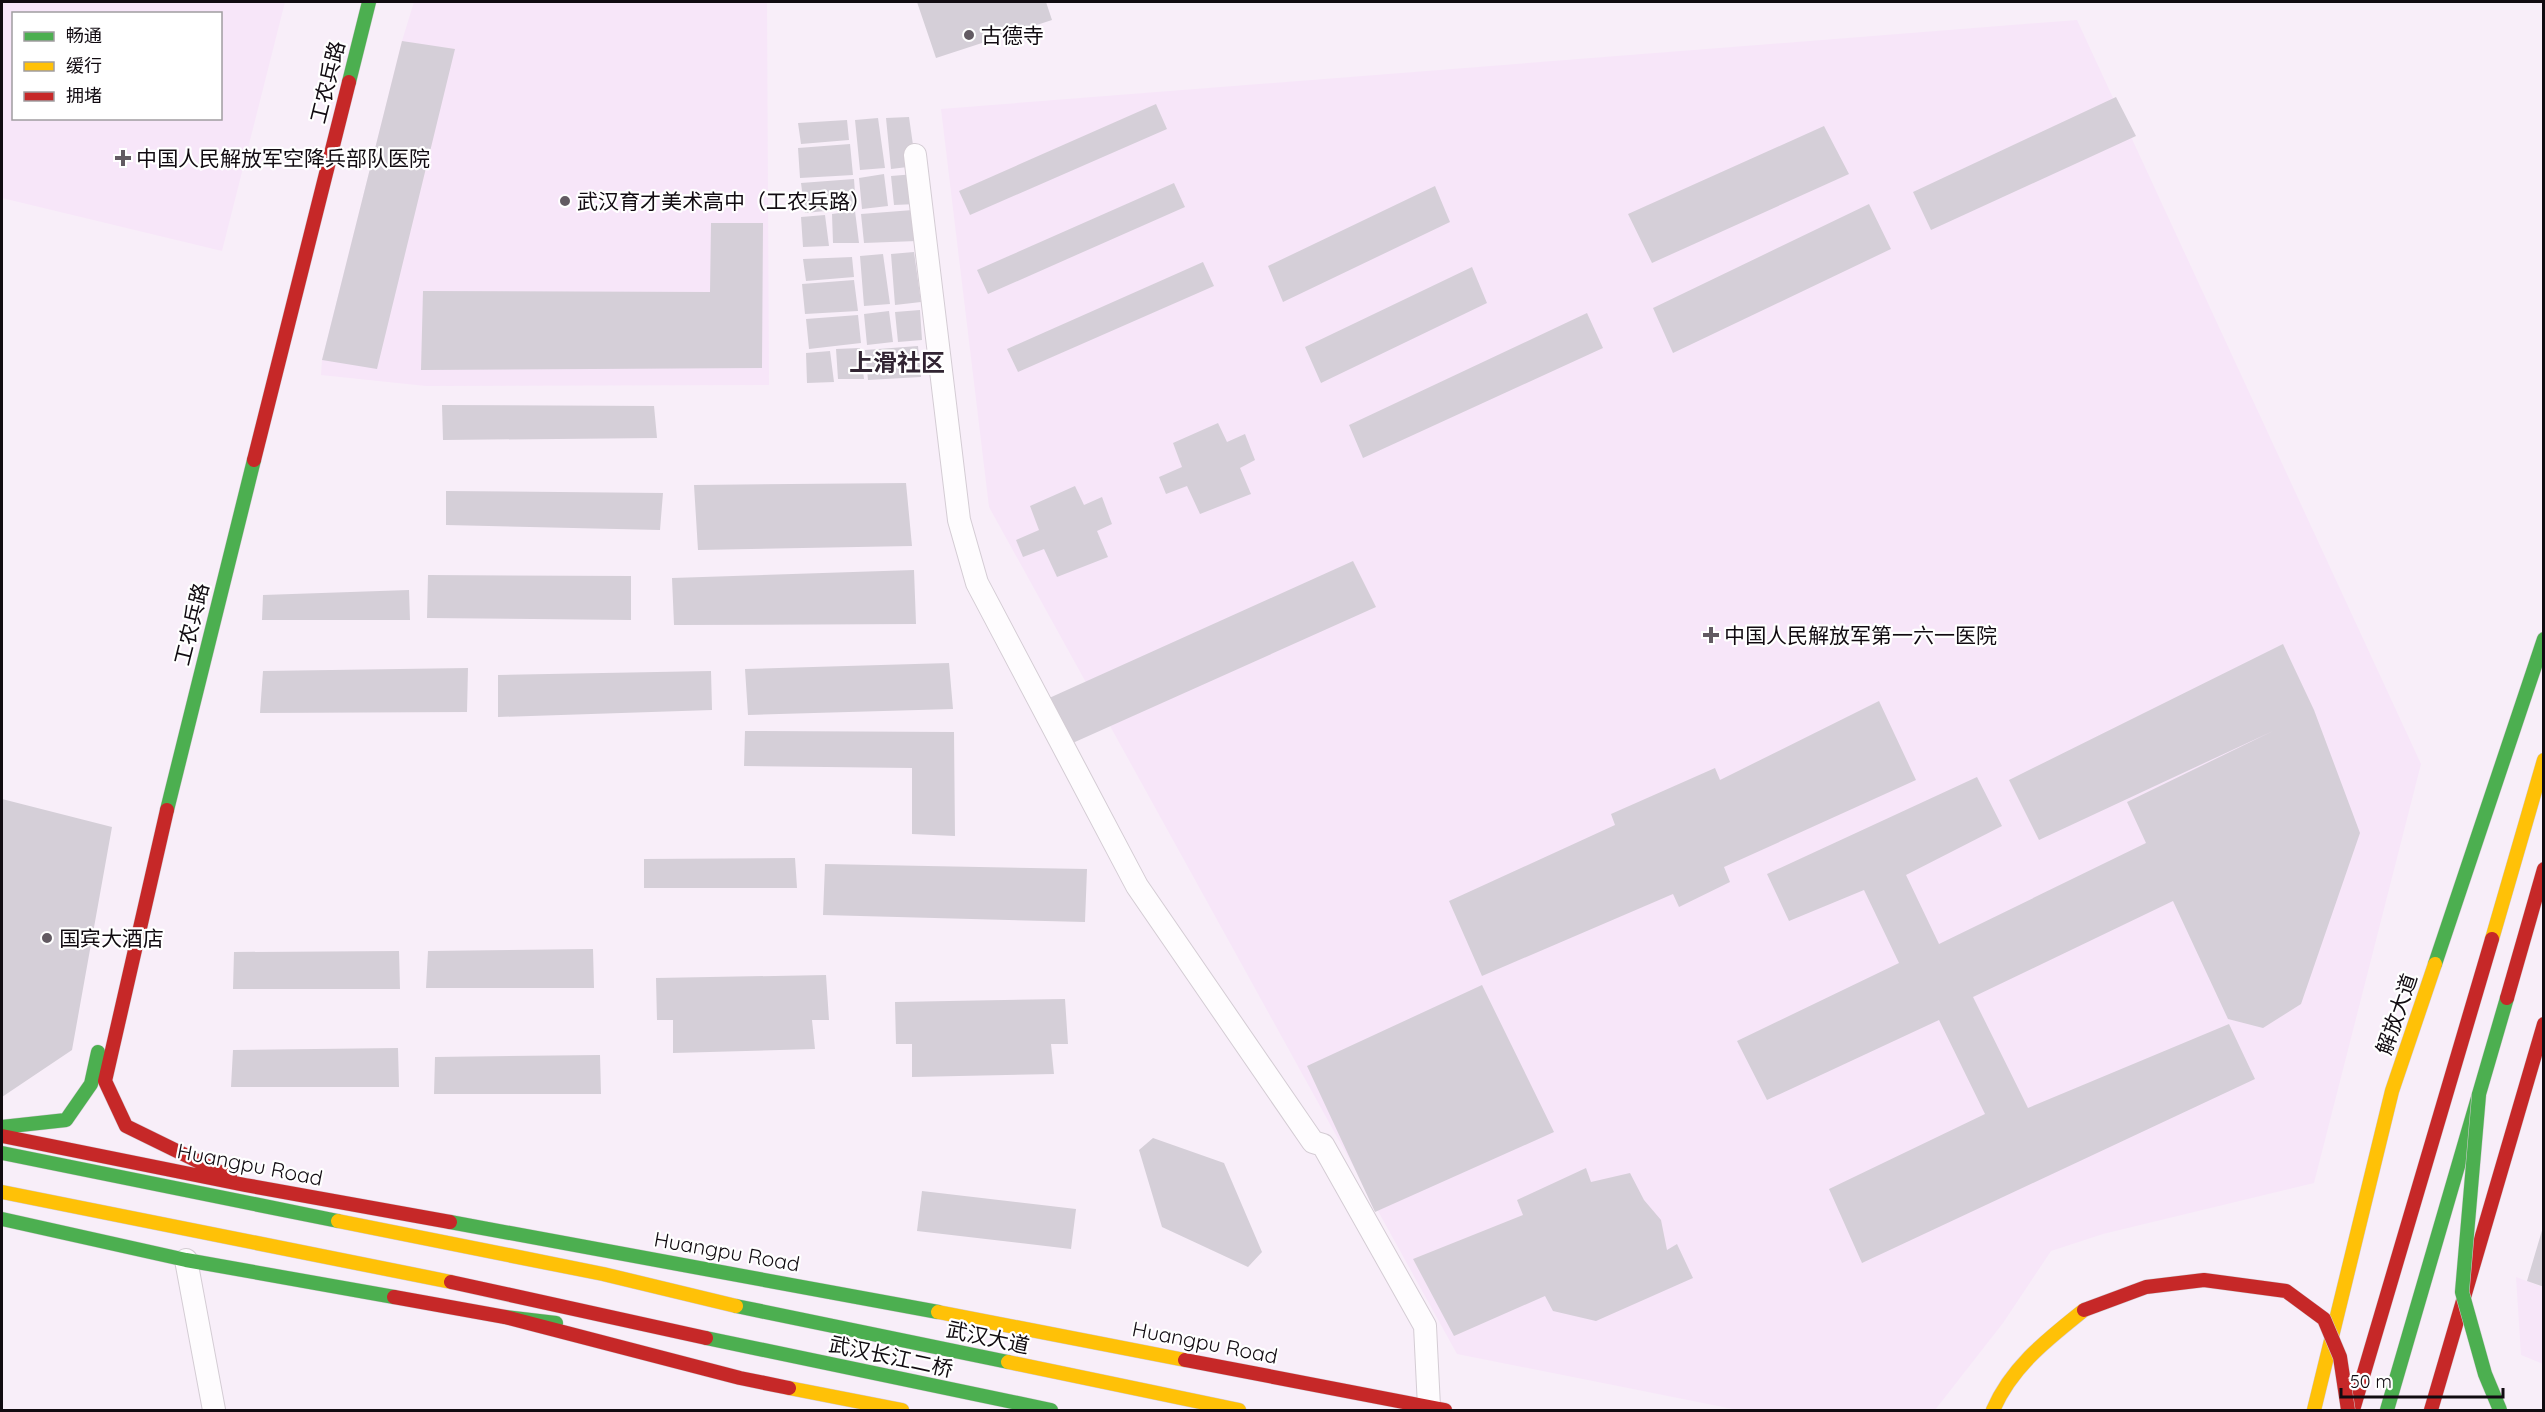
<svg xmlns="http://www.w3.org/2000/svg" width="2545" height="1412" viewBox="0 0 2545 1412" font-family="Quicksand,'Noto Sans SC',sans-serif">
<style>
.built{fill:#f7e6f9;fill-rule:evenodd}
.building{fill:#d5cfd8}
.lines{fill:none;stroke-linecap:round;stroke-linejoin:round}
.street-casing{stroke:#d4ccd4;stroke-width:24}
.fast-casing{stroke:#d4ccd4;stroke-width:15}
.slow-casing{stroke:#d4ccd4;stroke-width:15}
.jam-casing{stroke:#d4ccd4;stroke-width:15}
.street{stroke:#fefcfe;stroke-width:22}
.fast{stroke:#4caf50;stroke-width:14}
.slow{stroke:#ffc107;stroke-width:14}
.jam{stroke:#c62828;stroke-width:14}
.fast-bridge-casing{stroke:#d2cdd2;stroke-width:15;stroke-linecap:butt}
.jam-bridge-casing{stroke:#d2cdd2;stroke-width:15;stroke-linecap:butt}
.fast-bridge{stroke:#4caf50;stroke-width:14}
.jam-bridge{stroke:#c62828;stroke-width:14}
.poi-dot{fill:#625a62;stroke:#fff;stroke-width:2}
.labels{text-anchor:middle;dominant-baseline:central;stroke-width:4.5;stroke-linejoin:round;paint-order:stroke}
.poi-label{font-size:21px;fill:#110b11;stroke:#fff;text-anchor:start}
.street-label{font-size:21px;fill:#110b11;stroke:#fff}
.quarter-label{font-size:24px;font-weight:bold;fill:#312432;stroke:#fff}
</style>
<rect width="100%" height="100%" fill="#f8eef9"/>
<path class="built" d="M2,2H285L222,251L2,198ZM14,14H220V118H14Z
M414,2H767L769,385L426,386L321,375L322,360L402,41Z
M2077,20L2421,764L2314,1183L2103,1234L2051,1251L2003,1323L1935,1410H1738L1457,1354L989,507L941,109Z
M2516,1277L2543,1287V1364L2521,1355Z"/>
<path class="building" d="M917,2H1046L1052,20L936,58Z
M402,41L455,49L377,369L322,360Z
M2116,97L2136,136L1931,230L1913,192Z
M1156,104L1167,129L970,215L959,191Z
M909,117L916,166L891,169L886,118Z
M878,118L885,168L860,170L855,120Z
M847,120L849,140L801,144L798,123Z
M1824,126L1849,174L1652,263L1628,214Z
M850,144L853,175L800,178L798,148Z
M884,174L888,206L862,209L859,178Z
M915,174L917,204L894,205L891,176Z
M854,179L856,208L805,213L801,183Z
M1174,183L1185,207L988,294L977,270Z
M1435,186L1450,222L1283,302L1268,266Z
M1869,204L1891,249L1673,353L1653,308Z
M913,210L917,241L864,243L861,214Z
M855,211L859,243H833L832,214Z
M825,215L829,246L803,247L801,217Z
M711,223H763L762,368L421,370L423,291L710,292Z
M914,252L921,302L895,305L891,254Z
M883,254L890,304L864,306L860,256Z
M852,257L854,277L806,281L803,259Z
M1203,262L1214,286L1018,372L1007,349Z
M1472,267L1487,303L1321,383L1305,347Z
M854,280L858,311L805,314L802,284Z
M920,310L922,340L898,342L895,312Z
M889,311L893,342L867,345L864,314Z
M1587,313L1603,348L1363,458L1349,425Z
M858,315L861,343L809,349L806,319Z
M918,346L921,377L868,380L865,350Z
M860,348L864,379H838L836,349Z
M830,351L834,382L807,383L806,353Z
M442,405L654,406L657,438L443,440Z
M1218,423L1227,442L1245,434L1255,460L1240,468L1251,494L1200,514L1187,486L1166,494L1159,477L1182,467L1173,443Z
M906,483L912,546L698,550L694,485Z
M1075,486L1084,505L1102,497L1112,524L1097,531L1108,557L1057,577L1044,549L1023,557L1016,540L1039,530L1030,506Z
M446,491L663,493L660,530L446,525Z
M1353,561L1376,607L1066,746L1047,699Z
M914,570L916,624L674,625L672,578Z
M428,575L631,576V620L427,618Z
M409,590L410,620H262L263,595Z
M2283,644L2314,710L2360,833L2301,1004L2263,1028L2228,1019L2173,901L1973,997L2028,1108L2229,1024L2255,1079L1862,1263L1829,1189L1985,1114L1939,1020L1767,1100L1737,1041L1899,963L1864,890L1789,921L1767,874L1977,777L2002,826L1906,875L1939,944L2146,843L2127,802L2273,731L2039,840L2009,780Z
M949,663L953,709L748,715L745,669Z
M468,668L467,712L260,713L263,671Z
M711,671L712,710L498,717V675Z
M1879,701L1916,780L1724,867L1730,882L1679,907L1673,894L1482,976L1449,901L1615,825L1611,814L1715,768L1720,780Z
M745,731L954,732L955,836L912,834V768L744,766Z
M2,799L112,827L72,1050L2,1097Z
M795,858L797,888H644V859Z
M825,864L1087,869L1085,922L823,915Z
M593,949L594,988H426L428,951Z
M399,951L400,989H233L234,952Z
M826,975L829,1020H812L815,1049L673,1053V1020H657L656,978Z
M1482,985L1554,1132L1375,1212L1307,1066Z
M1065,999L1068,1044H1051L1054,1074L912,1077V1044H896L895,1002Z
M398,1048L399,1087H231L233,1050Z
M600,1055L601,1094H434L435,1057Z
M1153,1138L1224,1163L1262,1252L1248,1267L1162,1227L1139,1150Z
M1586,1168L1591,1182L1630,1173L1644,1200L1661,1220L1667,1250L1677,1244L1693,1278L1596,1321L1553,1311L1545,1296L1454,1336L1413,1259L1523,1215L1517,1200Z
M922,1191L1076,1209L1071,1249L917,1231Z
M2543,1227H2544V1287L2527,1281Z"/>
<g class="lines">
<g class="street-casing">
<path id="street" d="M915,155L959,520L977,583L1137,886L1313,1142L1323,1145L1425,1326L1429,1407
M186,1260L214,1410"/>
</g>
<g class="fast-casing">
<path id="fast" d="M349,82L369,2
M167,810L254,460
M2435,964L2544,639
M2,1127L66,1120L91,1084L98,1052
M2,1153L338,1221
M2,1219L186,1260L394,1297
M450,1222L938,1312
M736,1306L1008,1362
M505,1317L556,1323
M706,1338L1051,1410
M2387,1410L2507,998"/>
</g>
<g class="slow-casing">
<path id="slow" d="M2492,939L2544,760
M2,1192L451,1282
M338,1221L603,1274L736,1306
M938,1312L1185,1360
M1008,1362L1239,1410
M789,1388L902,1410
M1993,1410C2012,1366 2048,1339 2084,1310
M2314,1410L2392,1091L2435,964"/>
</g>
<g class="jam-casing">
<path id="jam" d="M254,460L349,82
M167,810L105,1081L126,1126L230,1177
M2507,998L2544,869
M2,1136L245,1185L450,1222
M451,1282L706,1338
M394,1297L505,1317L740,1378L789,1388
M1185,1360L1445,1410
M2353,1410L2492,939
M2431,1410L2544,1024"/>
</g>
<use href="#street" class="street"/>
<use href="#fast" class="fast"/>
<use href="#slow" class="slow"/>
<use href="#jam" class="jam"/>
<g class="fast-bridge-casing">
<path id="fast-bridge" d="M2479,1095L2462,1292L2485,1374L2500,1410"/>
</g>
<g class="jam-bridge-casing">
<path id="jam-bridge" d="M2084,1310L2146,1287L2204,1280L2286,1291L2324,1319L2340,1357L2348,1410"/>
</g>
<use href="#fast-bridge" class="fast-bridge"/>
<use href="#jam-bridge" class="jam-bridge"/>
</g>
<g class="poi-dot">
<circle cx="969" cy="35" r="6"/>
<path d="M120 149h6v6h6v6h-6v6h-6v-6h-6v-6h6z"/>
<circle cx="565" cy="201" r="6"/>
<path d="M1708 626h6v6h6v6h-6v6h-6v-6h-6v-6h6z"/>
<circle cx="47" cy="938" r="6"/>
</g>
<g class="labels">
<g class="poi-label">
<text x="981" y="35">古德寺</text>
<text x="136" y="158">中国人民解放军空降兵部队医院</text>
<text x="577" y="201">武汉育才美术高中（工农兵路）</text>
<text x="1724" y="635">中国人民解放军第一六一医院</text>
<text x="59" y="938">国宾大酒店</text>
</g>
<g class="street-label">
<text transform="translate(327 82) rotate(-76)">工农兵路</text>
<text transform="translate(191 624) rotate(-76)">工农兵路</text>
<text transform="translate(2396 1014) rotate(-71)">解放大道</text>
<text transform="translate(250 1164) rotate(11)">Huangpu Road</text>
<text transform="translate(727 1251) rotate(10)">Huangpu Road</text>
<text transform="translate(988 1337) rotate(12)">武汉大道</text>
<text transform="translate(1205 1342) rotate(11)">Huangpu Road</text>
<text transform="translate(891 1356) rotate(12)">武汉长江二桥</text>
</g>
<g class="quarter-label">
<text x="897" y="362">上滑社区</text>
</g>
</g>
<rect width="2545" height="1412" fill="none" stroke="#110b11" stroke-width="6"/>
<rect x="12" y="12" width="210" height="108" fill="#ffffff" stroke="#a09da0" stroke-width="1.5"/>
<rect x="24" y="32" width="30" height="9" fill="#4caf50" stroke="#a09da0" stroke-width="1.5"/>
<text x="66" y="42" font-size="18" fill="#110b11">畅通</text>
<rect x="24" y="62" width="30" height="9" fill="#ffc107" stroke="#a09da0" stroke-width="1.5"/>
<text x="66" y="72" font-size="18" fill="#110b11">缓行</text>
<rect x="24" y="92" width="30" height="9" fill="#c62828" stroke="#a09da0" stroke-width="1.5"/>
<text x="66" y="102" font-size="18" fill="#110b11">拥堵</text>
<path d="M2341 1388v9h162v-9" fill="none" stroke="#110b11" stroke-width="3"/>
<text x="2350" y="1388" font-size="18" fill="#110b11" stroke="#ffffff" stroke-width="4.5" paint-order="stroke">50 m</text>
</svg>
